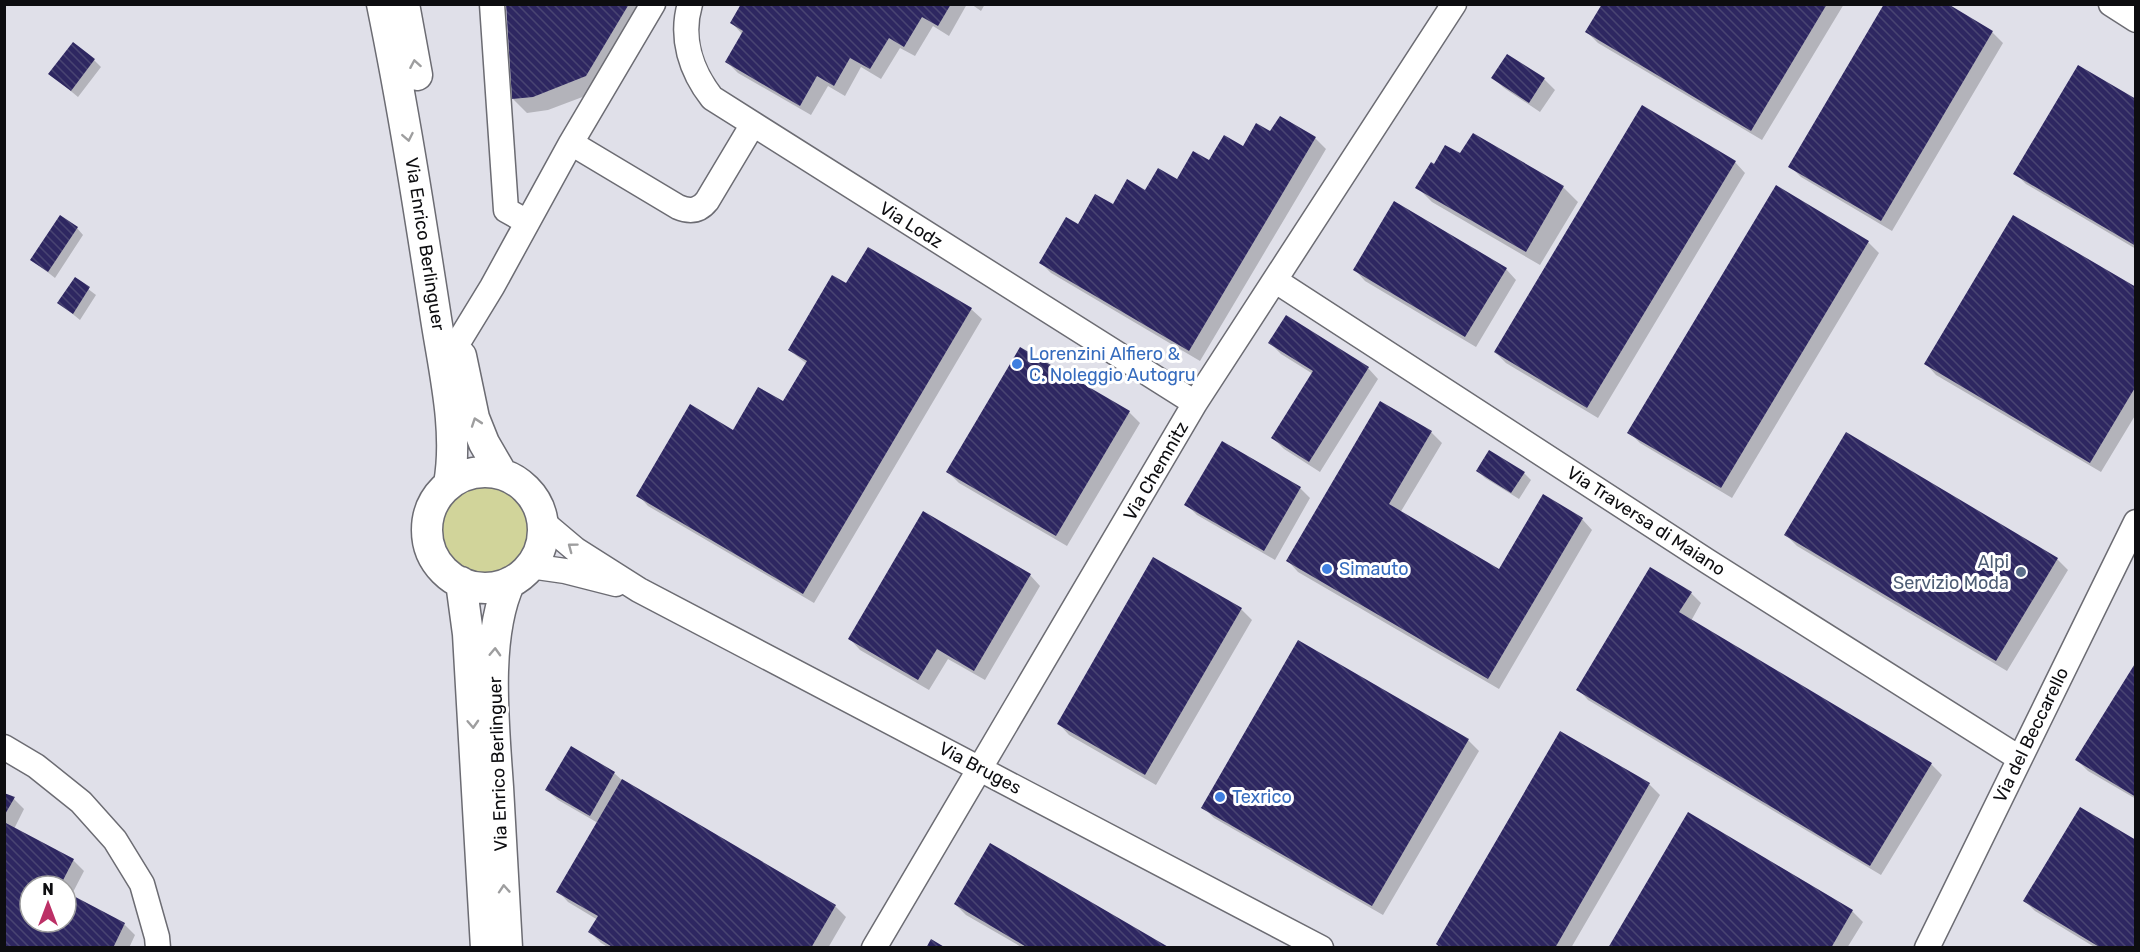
<svg xmlns="http://www.w3.org/2000/svg" width="2140" height="952" viewBox="0 0 2140 952" font-family="Rubik,sans-serif">
<style>
.grass{fill:#d1d49a}
.shadow{fill:#0003;fill-rule:evenodd}
.building{fill:url(#building-back-hatch)}
.lines{fill:none;stroke-linecap:round;stroke-linejoin:round}
.minor-casing{stroke:#6c6c73;stroke-width:27}
.major-casing{stroke:#6c6c73;stroke-width:33}
.minor{stroke:#fff;stroke-width:24}
.major{stroke:#fff;stroke-width:30}
.oneway{stroke:#9e9e9f}
.shop-dot{fill:#3f7fe0;stroke:#fff;stroke-width:2}
.service-dot{fill:#5c6f8a;stroke:#fff;stroke-width:2}
.labels{text-anchor:middle;dominant-baseline:central;stroke-width:6;stroke-linejoin:round;paint-order:stroke}
.street-label{font-size:18px;fill:#0d0d10;stroke:#fff}
.shop-label{font-size:18px;fill:#366cbe;stroke:#fff;text-anchor:start}
.service-label{font-size:18px;fill:#4e5e75;stroke:#fff;text-anchor:end}
</style>
<defs>
<pattern id="building-back-hatch" width="6" height="6" patternUnits="userSpaceOnUse" patternTransform="scale(1.5)"><rect width="6" height="6" fill="#2e2761"/><path d="M-1 5l2 2M0 0l6 6M5-1l2 2" fill="none" stroke="#494472"/></pattern>
</defs>
<rect width="100%" height="100%" fill="#e0e0e9"/>
<path class="grass" d="M440 528a45 45 0 1 1 90 0a45 45 0 1 1-90 0Z"/>
<path class="shadow" d="M507,4H652L601,90L548,110L527,113L513,99Z
M743,4H967L949,36L933,26L915,56L900,48L881,79L861,67L845,96L828,86L811,115L738,73L727,62L743,35L732,23Z
M971,4H985L981,11Z
M1604,4H1844L1762,140L1598,43L1587,32Z
M1992,32L2003,43L1892,231L1801,177L1790,166Z
M94,60L101,67L78,97L50,74Z
M1493,78L1544,79L1555,90L1540,112L1504,88Z
M2136,101V249L2026,184L2015,173Z
M1271,133L1315,138L1326,149L1200,361L1051,273L1041,263L1078,226L1113,206L1177,181L1210,162Z
M1474,135L1563,187L1578,202L1540,265L1432,202L1417,187L1434,166L1460,155Z
M1735,162L1745,173L1598,418L1506,363L1495,352Z
M1776,187L1868,242L1879,253L1732,498L1640,443L1629,432Z
M77,228L83,235L55,278L32,260Z
M1506,269L1516,280L1476,347L1365,281L1355,270Z
M75,279L96,295L80,320L59,303Z
M846,285L971,309L982,319L814,603L648,506L638,495L783,403L807,364L789,350Z
M2136,289V414L2101,472L1936,375L1926,364Z
M1270,343L1368,368L1378,379L1320,472L1284,449L1273,438L1313,374L1281,354Z
M1129,412L1140,423L1067,546L959,483L948,472Z
M1431,432L1442,443L1400,513L1499,571L1582,519L1592,530L1499,689L1298,572L1288,561Z
M1478,471L1524,473L1531,480L1519,499L1485,478Z
M1300,488L1310,498L1275,560L1197,515L1186,504Z
M1786,535L2057,559L2068,570L2007,671L1797,546Z
M1030,575L1040,586L985,680L948,659L929,690L860,650L850,639Z
M1691,593L1701,603L1691,621L1931,764L1942,775L1881,875L1588,700L1578,689Z
M1241,609L1252,620L1156,785L1069,735L1059,724Z
M2136,664V799L2088,771L2077,760Z
M1468,740L1479,751L1383,915L1214,818L1203,807Z
M571,748L614,773L623,781L835,906L846,917L828,948H609L601,943L590,932L598,920L568,902L558,891L598,823L558,800L547,790Z
M1649,784L1660,795L1571,948H1441Z
M4,794L14,799L24,809L14,829L73,860L84,871L71,896L124,924L135,935L129,948H4ZM30,886H66V922H30Z
M2025,901L2136,948H2096L2035,911Z
M955,904L1167,948H1023L966,915Z
M1852,911L1863,922L1847,948H1609Z"/>
<path class="building" d="M506,4H629L586,76L533,97L512,99Z
M741,4H951L938,26L922,17L904,47L889,38L870,69L850,58L834,86L817,76L800,106L725,62L743,31L730,23Z
M1602,4H1827L1751,131L1585,32Z
M1884,4H1948L1993,31L1881,221L1788,167Z
M73,42L95,59L71,91L48,74Z
M1507,54L1545,78L1529,103L1491,78Z
M2078,65L2136,99V246L2013,174Z
M1642,105L1736,161L1587,408L1494,352Z
M1280,116L1316,137L1189,351L1039,263L1066,217L1078,224L1095,194L1113,204L1127,179L1145,190L1158,168L1177,179L1193,151L1209,160L1224,135L1243,146L1256,123L1270,131Z
M1473,133L1564,186L1526,252L1415,188L1431,162L1434,164L1445,145L1460,153Z
M1776,185L1869,241L1721,488L1627,433Z
M1394,201L1507,268L1465,337L1353,270Z
M60,215L78,227L48,272L30,260Z
M2013,215L2136,287V386L2090,463L1924,364Z
M868,247L972,308L803,594L636,496L690,404L733,430L758,387L783,401L807,361L788,350L832,275L846,283Z
M75,277L90,287L73,314L57,303Z
M1286,315L1369,367L1309,462L1271,438L1313,371L1268,343Z
M1020,347L1130,411L1056,536L946,472Z
M1380,401L1432,431L1389,504L1499,569L1543,494L1583,518L1488,679L1286,561Z
M1846,432L2058,558L1996,661L1784,535Z
M1222,441L1301,487L1264,551L1184,505Z
M1489,450L1525,472L1511,493L1476,471Z
M923,511L1031,574L974,671L937,649L918,680L848,639Z
M1153,557L1242,608L1145,775L1057,724Z
M1650,567L1692,592L1679,612L1932,763L1870,866L1576,690Z
M1298,640L1469,739L1372,906L1201,808Z
M2136,662V797L2075,760Z
M1560,731L1650,783L1555,948H1441L1436,944Z
M571,746L615,772L590,816L545,790Z
M622,779L836,905L811,948H614L588,932L598,916L556,892Z
M4,793L15,797L4,816Z
M2080,807L2136,840V948H2101L2023,901Z
M1688,812L1853,910L1831,948H1608Z
M4,822L74,859L60,886H30V922H66V892L125,923L113,948H4Z
M990,843L1170,948H1028L954,904Z
M931,939L946,948H926Z"/>
<g class="lines">
<g class="minor-casing">
<path id="minor" d="M492,4L506,210L527,222
M690,4C680,38 691,71 712,98L1195,403
M2111,4L2136,20
M571,143L653,4
M1276,281L1707,561L2019,758
M459,341L492,287L571,143L678,207C690,212 699,211 707,201L753,124
M544,523L576,550L639,590L1321,948
M530,566L565,571L616,584
M4,747L36,766L81,802L115,840L142,884L157,937L158,948
M874,948L1195,403L1454,4
M1927,948L2136,522"/>
</g>
<g class="major-casing">
<path id="major" d="M382,4C403,106 419,209 435,312C443,367 459,429 449,484
M404,4L417,75
M461,356L474,418L484,443L502,474
M427 530a58 58 0 1 1 116 0a58 58 0 1 1-116 0Z
M461,582L468,634L486,948
M507,948C504,894 501,840 498,787C494,727 484,637 510,582"/>
</g>
<use href="#minor" class="minor"/>
<use href="#major" class="major"/>
</g>
<defs><path id="oneway-chevron" d="M-2-3.5L2.5 0L-2 3.5" fill="none" stroke-width="1.6" stroke-linecap="round" stroke-linejoin="round" transform="scale(1.5)"/></defs>
<g class="oneway">
<use href="#oneway-chevron" transform="translate(415 64) rotate(-100)"/>
<use href="#oneway-chevron" transform="translate(408 137) rotate(79)"/>
<use href="#oneway-chevron" transform="translate(476 422) rotate(-109)"/>
<use href="#oneway-chevron" transform="translate(572 547) rotate(-143)"/>
<use href="#oneway-chevron" transform="translate(495 652) rotate(-88)"/>
<use href="#oneway-chevron" transform="translate(473 724) rotate(87)"/>
<use href="#oneway-chevron" transform="translate(504 889) rotate(-94)"/>
</g>
<g class="shop-dot">
<circle cx="1017" cy="364" r="6"/>
<circle cx="1327" cy="569" r="6"/>
<circle cx="1220" cy="797" r="6"/>
</g>
<circle class="service-dot" cx="2021" cy="572" r="6"/>
<g class="labels">
<g class="street-label">
<text transform="translate(911 225) rotate(32)">Via Lodz</text>
<text transform="translate(425 244) rotate(81)">Via Enrico Berlinguer</text>
<text transform="translate(1156 471) rotate(-60)">Via Chemnitz</text>
<text transform="translate(1646 521) rotate(33)">Via Traversa di Maiano</text>
<text transform="translate(2031 735) rotate(-64)">Via del Beccarello</text>
<text transform="translate(498 764) rotate(-92)">Via Enrico Berlinguer</text>
<text transform="translate(980 768) rotate(28)">Via Bruges</text>
</g>
<g class="shop-label">
<text x="1029" y="354">Lorenzini Alfiero &amp;<tspan x="1029" dy="21">C. Noleggio Autogru</tspan></text>
<text x="1339" y="569">Simauto</text>
<text x="1232" y="797">Texrico</text>
</g>
<g class="service-label">
<text x="2009" y="562">Alpi<tspan x="2009" dy="21">Servizio Moda</tspan></text>
</g>
</g>
<rect width="2140" height="952" fill="none" stroke="#0d0d10" stroke-width="12"/>
<g transform="translate(48 904)"><circle r="28" fill="#ffffff" stroke="#9e9e9f" stroke-width="1.5"/>
<path d="M0-4.5L10 22L0 15L-10 22Z" fill="#bc3066"/>
<text y="-9" font-size="16" font-weight="bold" text-anchor="middle" fill="#0d0d10">N</text>
</g>
</svg>
